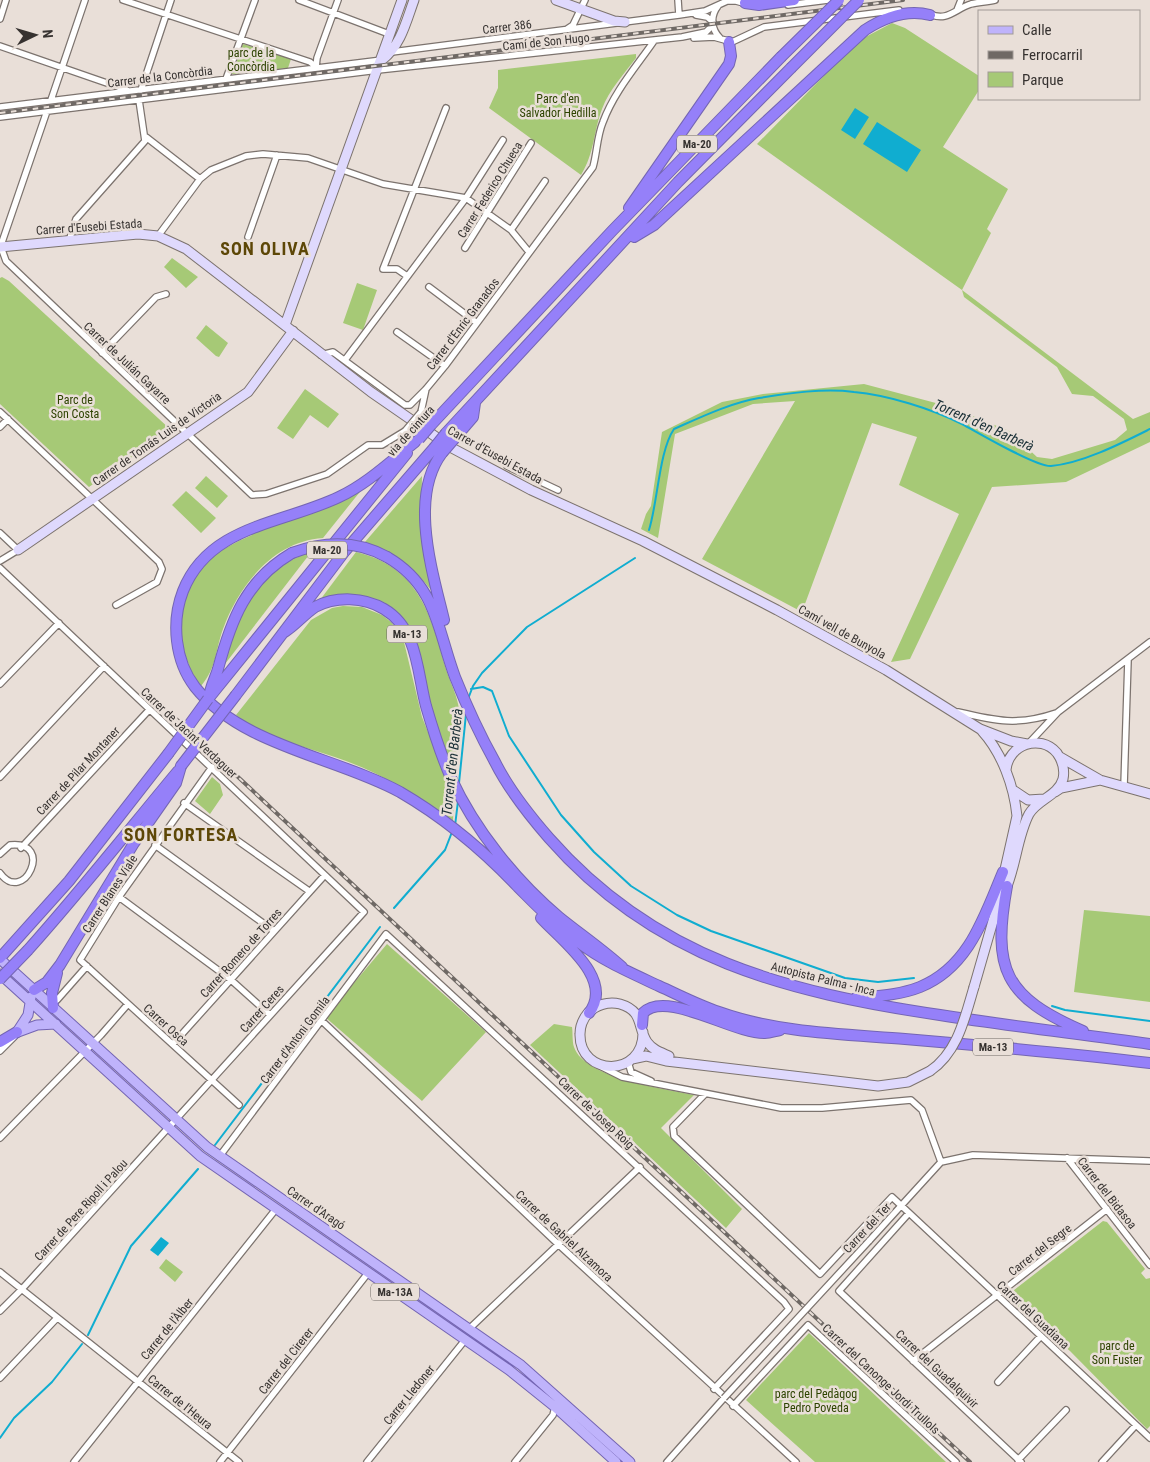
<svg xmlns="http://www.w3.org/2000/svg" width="1150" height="1462" viewBox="0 0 1150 1462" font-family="'Roboto Condensed',sans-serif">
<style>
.green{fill:#a6c976}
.water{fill:#10add0}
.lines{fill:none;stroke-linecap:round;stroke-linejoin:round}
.stream{stroke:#10add0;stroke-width:2}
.street-casing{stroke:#7c736e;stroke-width:8}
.secondary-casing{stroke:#7c736e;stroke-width:11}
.primary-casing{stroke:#7465b3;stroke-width:11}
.highway-casing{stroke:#7465b3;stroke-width:12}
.street{stroke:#fff;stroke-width:5.5}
.secondary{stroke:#dfd9fd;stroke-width:9}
.primary{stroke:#bfb3fb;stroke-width:9}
.highway{stroke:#9580f9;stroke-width:10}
.rail-casing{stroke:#6f6965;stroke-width:4}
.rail{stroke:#e9dfd8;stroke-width:2;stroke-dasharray:5.5;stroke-linecap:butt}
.street-bridge-casing{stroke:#7c736e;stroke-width:8;stroke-linecap:butt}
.secondary-bridge-casing{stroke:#7c736e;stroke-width:11;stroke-linecap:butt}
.highway-bridge-casing{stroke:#7465b3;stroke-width:12;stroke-linecap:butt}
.street-bridge{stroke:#fff;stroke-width:5.5}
.secondary-bridge{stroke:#dfd9fd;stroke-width:9}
.highway-bridge{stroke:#9580f9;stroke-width:10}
.labels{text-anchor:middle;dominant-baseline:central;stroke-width:5;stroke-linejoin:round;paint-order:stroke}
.shield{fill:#e9dfd8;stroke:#6c6662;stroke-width:1}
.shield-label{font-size:11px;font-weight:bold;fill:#363230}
.street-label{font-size:12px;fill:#363230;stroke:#e9dfd8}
.park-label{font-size:12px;fill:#2d4300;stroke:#e9dfd8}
.water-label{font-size:14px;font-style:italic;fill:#192f36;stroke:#e9dfd8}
.district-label{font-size:18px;font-weight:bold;letter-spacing:1px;fill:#5d4707;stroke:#e9dfd8}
</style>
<rect width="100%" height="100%" fill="#e9dfd8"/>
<path class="green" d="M892,23L905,28L979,76V90L943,147L1008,189L987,229L991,233L962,290L1133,419L1150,412V442L1066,482L992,487L910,659L891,662L959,514L899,485L917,437L872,423L802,612L702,559L795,401L753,404L675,434L658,538L641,529L646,514L651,506L662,432L722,402L763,394L864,384L951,407L1009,431L1037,457L1052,459L1115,440L1127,430L1124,419L1093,396L1072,394L1057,367L964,297L962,290L757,144L858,41Z
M243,44L291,59L288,68L232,74Z
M636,54V58C624,74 609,90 602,109C593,133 595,152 581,175L489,108L498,88V70Z
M172,258L198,277L186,288L164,267Z
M2,277L9,281L171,430L89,487L0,404V278Z
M357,283L377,290L363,330L343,323Z
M206,325L228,343L219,357L216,356L196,338Z
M305,389L339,414L328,428L310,415L293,439L277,428Z
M206,476L228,496L217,508L195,488Z
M422,476L421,522L431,590C413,567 393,551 365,542Z
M363,488L323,538C274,541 239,585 223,629C215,651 217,667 201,686C173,650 175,593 208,561C221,549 236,542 252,535V533L331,506Z
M186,491L216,518L201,533L172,505Z
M312,551L225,664L223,663C235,613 262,568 312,551Z
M356,552C419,567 431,615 446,669C450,682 458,697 459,710C462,727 456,753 455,771C441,745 434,716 426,687C422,672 421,654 415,639C398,596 360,589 320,600Z
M343,606L362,607L382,615L391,622L403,638L422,717L454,797L453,821C420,797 384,775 346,761C310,747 266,740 236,715L311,620L332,608Z
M212,777L220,784L223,795L210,814L195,801Z
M1084,910L1150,916V1002L1074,992Z
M387,944L486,1032L422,1101L325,1017Z
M554,1024L572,1027C573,1033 572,1041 574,1047C584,1078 666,1089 694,1095L661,1128L742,1209L726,1228L530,1045Z
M1103,1221L1107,1222L1145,1269L1141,1273L1146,1279L1150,1278V1426L1147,1429L1070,1351L1064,1346L1062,1347L1009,1298V1294Z
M166,1259L183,1272L175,1282L159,1268Z
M809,1333L946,1462H815L746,1400Z"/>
<path class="water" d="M855,108L869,117L855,139L841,130Z
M877,122L921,150L907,172L863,144Z
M161,1237L169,1243L158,1256L150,1250Z"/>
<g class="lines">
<path class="stream" d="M649,530C658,501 659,451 674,429C701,417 730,403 759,398C789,393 824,388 854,392C888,395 932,409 962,424C979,433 1036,467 1051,466C1083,463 1122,443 1150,429
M471,689L483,687L492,691L509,736L561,815L594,852L631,886L677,915L711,931L845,978L878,982L914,978
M468,699L473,686L482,673L527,627L635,558
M459,783L466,714
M455,826L458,801
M394,908L445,850L452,832
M1052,1006L1065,1010L1150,1021
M215,1145L380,927
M88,1335L131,1246L198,1169
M0,1438L14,1418L52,1382L82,1344"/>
<g class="street-casing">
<path id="street" d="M123,0L310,62L316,67
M299,0L389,34
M678,0L679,15
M788,5L828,0
M718,6C710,16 711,29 720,38
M957,10L961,0
M930,14C947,22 955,9 971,4C978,2 987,2 995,0
M696,15L707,17L713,22
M0,19L6,0
M567,29L573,25L585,0
M694,38L714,37L732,42L764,27L899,10
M0,46L127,90
M392,52L679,15L705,11L727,1H736L747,4
M316,67L317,58L338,0
M226,79L255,0
M141,90L171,0
M51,100L85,0
M0,107L382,60
M0,117L378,70L682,37L706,32L713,25
M146,137L200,179
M511,230L545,181
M158,236L200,179L211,170L246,156L263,154L308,158L383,184L466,198L511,230L529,252
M248,237L277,155
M69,241L76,219L145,141L139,100
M1,247L6,261L252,495L266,494L327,474L368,445H382L405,431
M0,248L47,111
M465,248L531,143
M407,276L397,269H383L446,108
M429,287L477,323
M397,332L445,366
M102,353L156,297L166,294
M321,355L333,352L405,405H410L426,389L445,366L593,167C597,153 597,136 603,122C614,92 636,67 654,41
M345,360L466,198L503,140
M0,412L159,562L162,569L157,582L116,605
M421,412L426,389
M0,427L8,419
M507,466L558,490
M0,533L18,550L0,561
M0,568L364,912L22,1289L0,1311
M0,684L59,623
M958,712C996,721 1018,726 1056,713
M1029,743L1058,712L1150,642
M212,767L119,897L80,960L239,1105
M0,777L104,666
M1124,786L1128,660
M184,803L309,891
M155,845L274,931
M21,848L149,710
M0,854L10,845C55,840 24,906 0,873
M119,897L230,979L270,1015
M57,1000L87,966
M322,1021L559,1245L796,1462
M173,1044L324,876
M0,1051L14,1037
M631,1060L629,1065L631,1072L651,1081
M600,1066L622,1077L781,1108H822L911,1100L922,1110L941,1162
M705,1094L673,1127L674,1136L820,1274L892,1197L1150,1438
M0,1138L101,1035L128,1004
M219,1157L386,934L784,1302L789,1309L714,1389
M1067,1158L1150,1265
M909,1213L839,1291L1021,1462
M869,1241L941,1162L973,1155L1150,1161
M0,1272L239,1462
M469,1329L640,1167
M913,1361L1107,1209
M0,1378L57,1318
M998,1382L1041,1336
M733,1406L808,1325L956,1462
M1018,1460L1066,1410
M74,1462L276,1209
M220,1462L368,1273
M367,1462L465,1340
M515,1462L553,1415L555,1407
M667,1462L724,1398
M1102,1462L1136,1425"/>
</g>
<g class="secondary-casing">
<path id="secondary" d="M556,0L614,21L625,22
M382,60C401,45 406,22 414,0
M0,247L138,234L158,236L186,249L371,392L452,448L531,490L643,541L777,610L886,670L980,729L1011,741L1027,744
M285,325L402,0
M18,550L248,392L293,331
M1060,757L1100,780L1150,794
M1013,790L1028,800L1044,799
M1055,792L1061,788L1100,780
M1005,891C1016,867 1017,837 1029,814C1038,799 1058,796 1063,779C1065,770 1062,760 1057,753C1040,733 1008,745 1006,770
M974,987L995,914L1017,816C1014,786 1002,753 982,731
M643,1032C644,1078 579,1077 580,1034C580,1026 583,1019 588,1013C596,1005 608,1001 620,1004C644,1011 637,1027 647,1042C653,1050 660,1052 669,1056
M632,1059L646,1056L666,1061L878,1086L908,1082L930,1071"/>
</g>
<g class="primary-casing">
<path id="primary" d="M0,959L207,1147L521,1365L630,1462
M0,974L200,1156L509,1370L555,1407L616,1462
M17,1032L28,1015L31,997
M18,1032L37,1025L56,1024"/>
</g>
<g class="highway-casing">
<path id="highway" d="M745,3L759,5L794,0
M629,208L729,64L731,56L729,42
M634,237L654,225L865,30C885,17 907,9 930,15
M431,425L612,231L781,57
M446,433L678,182L791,68
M454,439L473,417L475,403
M415,442C391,461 367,484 339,497C283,524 209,525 183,591C171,622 175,661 195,687C242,746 336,757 400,792C443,817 484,851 518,887C537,906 555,925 577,941C603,961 629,972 659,986C679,995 698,1005 719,1012C778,1033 842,1034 905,1039C987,1046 1068,1053 1150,1063
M442,453C409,497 432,570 444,620
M387,557C437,586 437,629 455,677C467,707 480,735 495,762C509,790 529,815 549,838C656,960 787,992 940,1015C1010,1026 1080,1034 1150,1044
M283,633C295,626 303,615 315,607C336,596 364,597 384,609C418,629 417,672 426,706C433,730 441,755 451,778C475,830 516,881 559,917C580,934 602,949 622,967
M236,695L345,551L434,448
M209,698C210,687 215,679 218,669C231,620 246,580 292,553
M208,699L407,453
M1007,886C992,969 1004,997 1083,1031
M541,918C562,941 615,979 589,1013
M28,950C80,892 128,831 178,771
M0,958L69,881L168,754
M34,990L47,982L60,965L134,843L176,783L181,766
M856,998C877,996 900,995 920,987C969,967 984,917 1003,872
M53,1008L52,993L57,973
M642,1025L643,1013C666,989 733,1034 765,1033C770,1033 775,1031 780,1030
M0,1042L17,1032"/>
</g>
<use href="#street" class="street"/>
<use href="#secondary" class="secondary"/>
<use href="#primary" class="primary"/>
<use href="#highway" class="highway"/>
<g class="rail-casing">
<path id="rail" d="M0,113L903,0
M175,718L970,1462"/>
</g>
<use href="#rail" class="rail"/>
<g class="street-bridge-casing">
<path id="street-bridge" d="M405,431L421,412
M724,1398L869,1241"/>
</g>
<g class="secondary-bridge-casing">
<path id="secondary-bridge" d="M930,1071C958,1052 965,1017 974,987"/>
</g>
<g class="highway-bridge-casing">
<path id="highway-bridge" d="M781,57L839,0
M791,68L859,0
M419,439L431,425
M434,448L446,433
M442,453L454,439
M292,553C325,541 356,540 387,557
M168,754L208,699
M181,766L236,695
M0,979L28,950"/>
</g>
<use href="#street-bridge" class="street-bridge"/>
<use href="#secondary-bridge" class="secondary-bridge"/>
<use href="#highway-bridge" class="highway-bridge"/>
</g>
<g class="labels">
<g class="shield">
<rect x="677" y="135.5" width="40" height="17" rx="4"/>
<rect x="307" y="541.5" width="40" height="17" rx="4"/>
<rect x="387" y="625.5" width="40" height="17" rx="4"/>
<rect x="973" y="1038.5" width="40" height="17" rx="4"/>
<rect x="371" y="1283.5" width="48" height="17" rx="4"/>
</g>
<g class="shield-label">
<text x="697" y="144">Ma-20</text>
<text x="327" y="550">Ma-20</text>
<text x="407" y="634">Ma-13</text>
<text x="993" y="1047">Ma-13</text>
<text x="395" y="1292">Ma-13A</text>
</g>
<g class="street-label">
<text transform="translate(507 27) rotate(-7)">Carrer 386</text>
<text transform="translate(546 42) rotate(-6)">Camí de Son Hugo</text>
<text transform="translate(160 77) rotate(-7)">Carrer de la Concòrdia</text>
<text transform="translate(490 190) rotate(-58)">Carrer Federico Chueca</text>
<text transform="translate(89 227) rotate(-4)">Carrer d'Eusebi Estada</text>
<text transform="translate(463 324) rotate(-53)">Carrer d'Enric Granados</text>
<text transform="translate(127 363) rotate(43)">Carrer de Julián Gayarre</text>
<text transform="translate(411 431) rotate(-48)">via de cintura</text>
<text transform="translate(157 439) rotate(-35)">Carrer de Tomás Luis de Victoria</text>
<text transform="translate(495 455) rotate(29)">Carrer d'Eusebi Estada</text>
<text transform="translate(842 632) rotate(29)">Camí vell de Bunyola</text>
<text transform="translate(189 733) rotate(43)">Carrer de Jacint Verdaguer</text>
<text transform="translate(78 771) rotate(-47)">Carrer de Pilar Montaner</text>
<text transform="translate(110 894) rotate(-57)">Carrer Blanes Viale</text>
<text transform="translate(241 953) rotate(-48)">Carrer Romero de Torres</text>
<text transform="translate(823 979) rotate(14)">Autopista Palma - Inca</text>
<text transform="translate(262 1009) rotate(-48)">Carrer Ceres</text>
<text transform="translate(166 1025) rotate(42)">Carrer Osca</text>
<text transform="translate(295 1040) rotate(-53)">Carrer d'Antoni Gomila</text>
<text transform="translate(596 1113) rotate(43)">Carrer de Josep Roig</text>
<text transform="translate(1107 1193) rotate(52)">Carrer del Bidasoa</text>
<text transform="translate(316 1208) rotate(34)">Carrer d'Aragó</text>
<text transform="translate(81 1210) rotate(-48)">Carrer de Pere Ripoll i Palou</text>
<text transform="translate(867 1228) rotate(-47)">Carrer del Ter</text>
<text transform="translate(564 1236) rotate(43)">Carrer de Gabriel Alzamora</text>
<text transform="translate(1040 1250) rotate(-38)">Carrer del Segre</text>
<text transform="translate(1033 1315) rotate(43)">Carrer del Guadiana</text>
<text transform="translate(167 1329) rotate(-51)">Carrer de l'Àlber</text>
<text transform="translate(286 1361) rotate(-52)">Carrer del Cirerer</text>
<text transform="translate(937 1369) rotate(43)">Carrer del Guadalquivir</text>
<text transform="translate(881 1379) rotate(43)">Carrer del Canonge Jordi Trullols</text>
<text transform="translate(409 1395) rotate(-51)">Carrer Lledoner</text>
<text transform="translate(180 1402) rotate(39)">Carrer de l'Heura</text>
</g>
<g class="park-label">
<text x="251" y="53">parc de la<tspan x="251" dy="14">Concòrdia</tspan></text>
<text x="558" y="99">Parc d'en<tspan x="558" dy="14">Salvador Hedilla</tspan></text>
<text x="75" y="400">Parc de<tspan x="75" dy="14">Son Costa</tspan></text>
<text x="1117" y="1346">parc de<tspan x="1117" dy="14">Son Fuster</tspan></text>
<text x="816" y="1394">parc del Pedàgog<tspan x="816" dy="14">Pedro Poveda</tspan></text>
</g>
<g class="water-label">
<text transform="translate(984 425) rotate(24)">Torrent d'en Barberà</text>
<text transform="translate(452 762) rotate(-84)">Torrent d'en Barberà</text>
</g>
<g class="district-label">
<text x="265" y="248">SON OLIVA</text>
<text x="181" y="834">SON FORTESA</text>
</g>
</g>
<rect x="978" y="10" width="162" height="90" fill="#e9dfd8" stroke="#a19a95"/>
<rect x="988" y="26" width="25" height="8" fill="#bfb3fb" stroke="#a19a95"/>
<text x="1022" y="35" font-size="15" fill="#363230">Calle</text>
<rect x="988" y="51" width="25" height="8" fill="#6f6965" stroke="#a19a95"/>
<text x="1022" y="60" font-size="15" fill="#363230">Ferrocarril</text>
<rect x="988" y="72" width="25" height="15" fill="#a6c976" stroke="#a19a95"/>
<text x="1022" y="85" font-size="15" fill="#363230">Parque</text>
<g transform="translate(35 35) rotate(85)" stroke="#e9dfd8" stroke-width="4" paint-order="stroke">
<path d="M0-4L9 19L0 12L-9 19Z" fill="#363230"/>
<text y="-8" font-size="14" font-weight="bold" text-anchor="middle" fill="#363230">N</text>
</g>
</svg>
